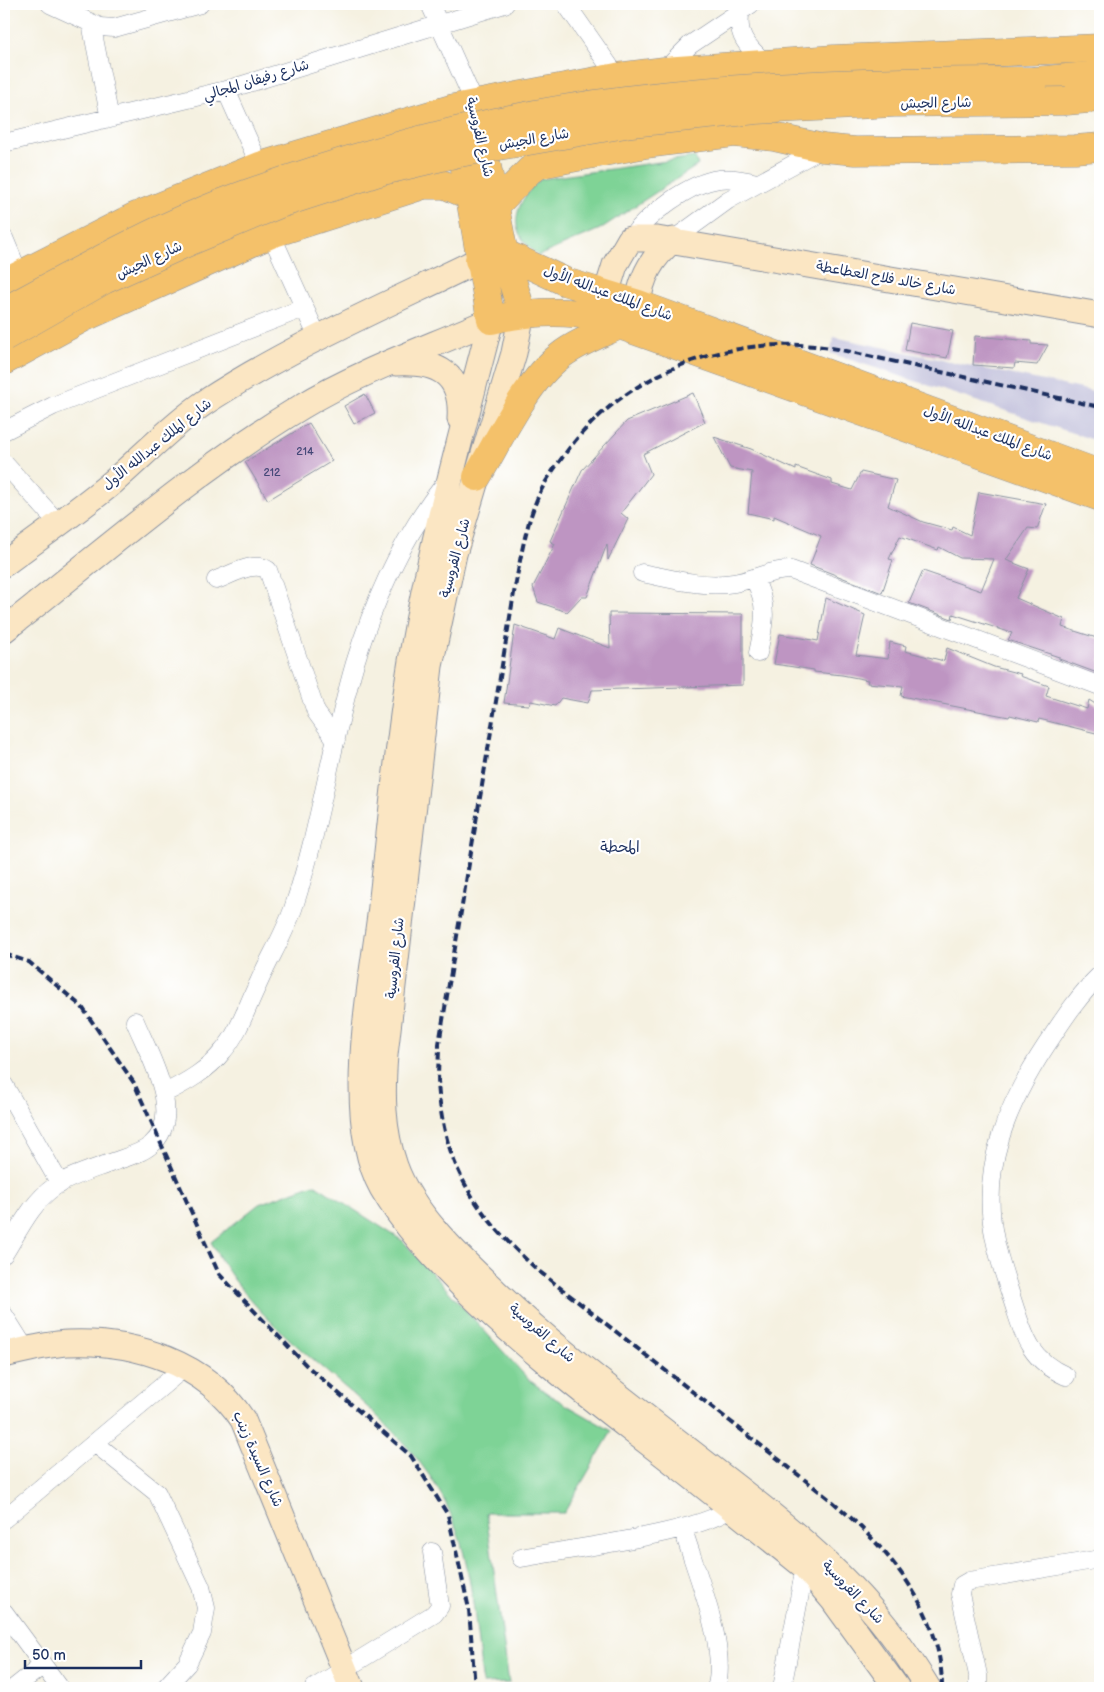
<svg xmlns="http://www.w3.org/2000/svg" width="1104" height="1692" viewBox="0 0 1104 1692" font-family="'Balsamiq Sans','Playpen Sans Arabic',sans-serif">
<style>
.industrial{fill:#c2c1dc}
.green{fill:#7ed396;stroke:#4c817a}
.building{fill:#be95c2}
.lines{fill:none;stroke-linecap:round;stroke-linejoin:round}
.street-casing{stroke:#8890a0;stroke-width:19}
.secondary-casing{stroke:#8890a0;stroke-width:27}
.primary-casing{stroke:#8890a0;stroke-width:29}
.highway-casing{stroke:#8890a0;stroke-width:29}
.street{stroke:#fff;stroke-width:18}
.secondary{stroke:#fbe6c3;stroke-width:25}
.primary{stroke:#f4c16a;stroke-width:28}
.highway{stroke:#f4c16a;stroke-width:28}
.rail{stroke:#1b2f5e;stroke-width:4;stroke-dasharray:8 4;stroke-linecap:butt}
.highway-bridge-casing{stroke:#8890a0;stroke-width:29;stroke-linecap:butt}
.highway-bridge{stroke:#f4c16a;stroke-width:28}
.labels{text-anchor:middle;dominant-baseline:central;stroke-width:4.5;stroke-linejoin:round;paint-order:stroke}
.number-label{font-size:11px;fill:#444877}
.street-label{font-size:14px;fill:#1b2f5e;stroke:#fff}
.neighbourhood-label{font-size:15px;fill:#1b2f5e;stroke:#fff}
</style>
<rect width="100%" height="100%" fill="#fff"/>
<filter id="ink" filterUnits="userSpaceOnUse"><feTurbulence type="fractalNoise" baseFrequency=".02" numOctaves="2"/><feDisplacementMap in="SourceGraphic" scale="10" xChannelSelector="R" yChannelSelector="G"/><feConvolveMatrix kernelMatrix="1 2 1 2 8 2 1 2 1" color-interpolation-filters="sRGB"/></filter>
<filter id="wash" filterUnits="userSpaceOnUse"><feTurbulence type="fractalNoise" baseFrequency=".0096" numOctaves="4" result="noise"/><feDisplacementMap in="SourceGraphic" scale="20" xChannelSelector="R" yChannelSelector="G"/><feGaussianBlur stdDeviation="1.12" result="paint"/><feColorMatrix in="noise" values="0 0 0 0 0 0 0 0 0 0 0 0 0 0 0 0 0 1.4 0 .05"/><feComposite in="paint" operator="in"/></filter>
<g filter="url(#wash)">
<rect width="100%" height="100%" fill="#f5f1e1"/>
<path class="industrial" d="M834,337L1100,393V442L830,353Z"/>
<path class="green" d="M695,157L698,165L600,229L538,256C530,248 522,241 518,231C512,211 527,190 541,179Z
M314,1184L403,1241L529,1380L551,1396L612,1431L564,1513H486L509,1683L483,1684C474,1621 473,1553 442,1496C387,1395 263,1347 211,1242L259,1204Z"/>
<g id="blocks">
<path class="building" d="M910,323L953,331L947,358L905,350Z
M975,336L1031,341V344L1048,345L1037,365L1015,363L1014,368L973,365Z
M693,393L705,422L643,454L651,474L621,513L628,519L608,560L607,544L587,597H581L567,612L538,602L533,587L555,544L550,541L582,470L627,421Z
M365,394L375,413L354,424L344,406Z
M309,423L332,461L268,500L245,462Z
M714,437L751,449L796,470V467L832,480V484L852,490L861,472L896,480L888,506L923,522L952,530L953,527L970,535L979,492L1046,504L1037,529L1028,528L1006,560L1029,569L1016,598L1064,619L1062,627L1100,639V674L1059,659V657L1008,640L1012,633L953,614L952,619L909,603L923,571L981,591L994,559L960,558L939,547L938,550L900,536L889,559L893,560L882,593L810,565L821,536L774,516V519L748,513L752,472L730,468Z
M826,598L865,615L856,655L888,659L890,642L906,646L905,651L944,661L947,648L994,667L1021,674L1020,676L1049,686L1046,696L1087,709L1089,700L1100,707V734L1039,719L1038,722L1010,715L1009,717L901,696L903,686L867,683L868,680L842,675L814,672V670L774,664L780,634L818,641Z
M609,613L743,614V685L592,690L588,703L561,698L555,706L531,701L529,705L504,703L515,625L555,639L559,628L610,648Z"/>
</g>
</g>
<g filter="url(#ink)">
<use href="#blocks" fill-opacity="0" stroke="#8890a0" stroke-width="1"/>
<g class="lines">
<g class="street-casing">
<path id="street" d="M50,4L100,27L114,28L200,4
M430,4L475,104
M566,4L617,77
M741,10C735,35 748,47 765,63
M91,23L110,119
M664,71L690,45L751,4
M226,90L260,166
M4,143L226,90L505,4
M271,234L319,340
M4,238L19,274
M630,239C647,215 689,183 719,179C732,177 745,180 757,183
M673,240L728,200L823,148
M4,431L53,406L304,308
M4,463L58,523
M642,573C673,579 702,588 734,583C753,580 773,569 791,570L1100,686
M754,579C769,605 764,625 758,653
M216,580C231,575 254,560 268,570L316,712L336,740
M4,1085L60,1184
M165,1093C187,1082 208,1070 223,1051C239,1033 247,1006 258,984C269,959 284,935 293,909C320,829 331,744 355,663C375,597 403,536 446,482
M4,1254C18,1232 31,1203 54,1187C70,1176 91,1170 110,1163C123,1158 141,1154 151,1145C186,1116 148,1053 135,1021
M4,1315L26,1350
M1066,1376C1028,1359 1024,1335 1012,1299C1006,1279 999,1260 995,1240C979,1168 1008,1103 1047,1044C1063,1020 1079,995 1100,975
M96,1444L157,1493L201,1587L206,1608L202,1633L187,1664L165,1688
M4,1519L185,1367
M683,1529C695,1570 729,1649 716,1688
M521,1558C565,1549 714,1533 738,1502
M4,1612L60,1688
M14,1688L43,1665
M314,1688L434,1614L440,1606L432,1552
M782,1688L805,1567
M978,1688V1675L960,1594L962,1585L969,1581L1100,1559"/>
</g>
<g class="secondary-casing">
<path id="secondary" d="M606,294L615,265L630,239H657L1100,315
M638,304C641,277 652,257 673,240
M522,313L514,353L454,554L430,666L385,1055C382,1093 382,1129 395,1166C411,1212 460,1258 495,1291C564,1357 642,1413 717,1472C777,1518 839,1567 886,1627C902,1647 915,1667 928,1688
M491,320C462,433 430,546 411,661C397,745 390,830 380,915C370,992 344,1119 382,1188C404,1226 435,1259 466,1290C518,1341 575,1386 633,1431C691,1475 748,1521 805,1567L833,1600L897,1688
M396,363C437,361 463,373 460,419
M4,564C40,537 78,511 113,482C143,456 171,426 204,403C287,348 389,304 479,260
M4,630C101,554 195,471 301,407C360,371 428,348 491,320
M4,1355C25,1350 47,1344 68,1343C135,1340 206,1363 243,1420L352,1688"/>
</g>
<g class="primary-casing">
<path id="primary" d="M479,125L504,253L522,313
M458,128L491,320C527,312 561,309 597,317L1100,497
M495,206L530,170L541,164L646,144L734,133L774,137L823,148L855,151L1075,149L1100,147
M479,260L495,254L504,253L566,282L638,304L1100,474
M4,283L134,217L260,166L454,108L617,77L664,71L834,59L1100,48
M4,361L83,318L271,234L424,185H445L470,196
M477,477C499,440 526,382 560,356C578,342 601,334 622,324"/>
</g>
<g class="highway-casing">
<path id="highway" d="M1034,81L1100,75
M1066,101L1100,98"/>
</g>
<use href="#street" class="street"/>
<use href="#secondary" class="secondary"/>
<use href="#primary" class="primary"/>
<use href="#highway" class="highway"/>
<path class="rail" d="M4,954L29,962L82,1007L134,1083L219,1274L306,1365L411,1456L448,1515L469,1609L475,1688
M942,1688C942,1610 889,1550 833,1502L540,1272C482,1221 446,1173 439,1094C437,1077 439,1060 439,1044L514,593C520,561 525,527 538,497C544,483 553,470 562,458C623,371 733,331 837,349L1100,407"/>
<g class="highway-bridge-casing">
<path id="highway-bridge" d="M4,311C82,269 162,224 246,194C369,150 496,116 626,100C761,83 898,81 1034,81
M4,337L104,280L193,240L277,205L379,172L459,153L631,123L756,110L894,103L1066,101"/>
</g>
<use href="#highway-bridge" class="highway-bridge"/>
</g>
</g>
<g class="labels">
<g class="number-label">
<text x="305" y="451">214</text>
<text x="272" y="472">212</text>
</g>
<g class="street-label">
<text transform="translate(256 80) rotate(-17)">شارع رفيفان المجالي</text>
<text transform="translate(936 103) rotate(-1)">شارع الجيش</text>
<text transform="translate(480 137) rotate(77)">شارع الفروسية</text>
<text transform="translate(534 139) rotate(-10)">شارع الجيش</text>
<text transform="translate(149 260) rotate(-25)">شارع الجيش</text>
<text transform="translate(886 278) rotate(10)">شارع خالد فلاح العطاعطة</text>
<text transform="translate(608 293) rotate(20)">شارع الملك عبدالله الأول</text>
<text transform="translate(988 433) rotate(20)">شارع الملك عبدالله الأول</text>
<text transform="translate(157 444) rotate(-39)">شارع الملك عبدالله الأول</text>
<text transform="translate(455 558) rotate(-75)">شارع الفروسية</text>
<text transform="translate(395 958) rotate(-84)">شارع الفروسية</text>
<text transform="translate(542 1333) rotate(41)">شارع الفروسية</text>
<text transform="translate(258 1459) rotate(66)">شارع السيدة زينب</text>
<text transform="translate(853 1592) rotate(46)">شارع الفروسية</text>
</g>
<g class="neighbourhood-label">
<text x="620" y="847">المحطة</text>
</g>
</g>
<rect width="1104" height="1692" fill="none" stroke="#fff" stroke-width="20"/>
<path d="M25 1660v8h116v-8" fill="none" stroke="#1b2f5e" stroke-width="2.5"/>
<text x="32" y="1660" font-size="15" fill="#1b2f5e" stroke="#ffffff" stroke-width="4" paint-order="stroke">50 m</text>
</svg>
